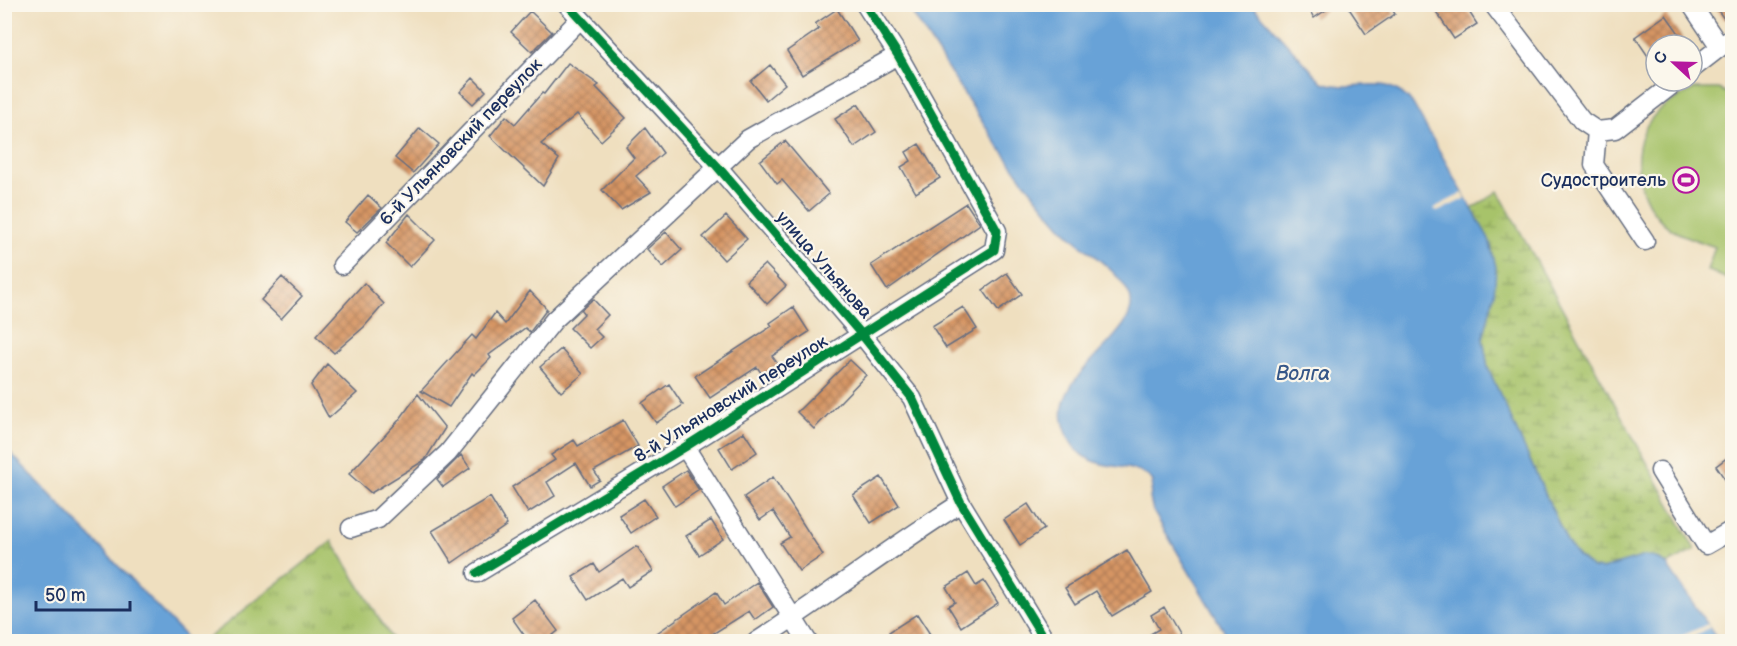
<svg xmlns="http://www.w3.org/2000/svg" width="1737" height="646" viewBox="0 0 1737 646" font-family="'Balsamiq Sans',sans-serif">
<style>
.grass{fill:url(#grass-tufts);stroke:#617964;stroke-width:1.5}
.wetland{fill:url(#wetland-marsh);stroke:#617964;stroke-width:1.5}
.garden{fill:#a7c36a;stroke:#617964;stroke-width:1.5}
.water{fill:#67a2d7;stroke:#41689a;stroke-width:1.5}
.pier{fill:#efdfbf}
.building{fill:url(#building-cross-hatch)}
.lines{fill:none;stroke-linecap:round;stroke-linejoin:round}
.minor-casing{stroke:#656d80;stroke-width:21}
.minor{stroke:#fff;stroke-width:18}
.cycleway-casing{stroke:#fbf7ec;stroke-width:13}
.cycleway{stroke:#00873e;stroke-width:9}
.labels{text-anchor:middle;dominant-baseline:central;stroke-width:4.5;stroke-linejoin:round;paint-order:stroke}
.street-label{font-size:18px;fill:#1b2f5e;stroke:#fbf7ec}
.poi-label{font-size:18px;fill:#1b2f5e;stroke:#fbf7ec;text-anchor:end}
.water-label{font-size:20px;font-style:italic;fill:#365788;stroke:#fbf7ec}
</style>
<defs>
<pattern id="grass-tufts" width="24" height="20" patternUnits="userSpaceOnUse" patternTransform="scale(1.5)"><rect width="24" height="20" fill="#a7c36a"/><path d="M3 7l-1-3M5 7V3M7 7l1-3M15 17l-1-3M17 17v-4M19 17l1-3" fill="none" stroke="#879f5a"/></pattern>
<pattern id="wetland-marsh" width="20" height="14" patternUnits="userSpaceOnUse" patternTransform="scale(1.5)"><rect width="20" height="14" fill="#a7c36a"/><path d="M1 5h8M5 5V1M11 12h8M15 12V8" fill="none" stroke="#879f5a"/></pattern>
<pattern id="building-cross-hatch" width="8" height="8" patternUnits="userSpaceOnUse" patternTransform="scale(1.5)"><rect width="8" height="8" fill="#d69563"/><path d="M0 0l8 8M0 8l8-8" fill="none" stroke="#ad7a55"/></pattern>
</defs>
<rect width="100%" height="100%" fill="#fbf7ec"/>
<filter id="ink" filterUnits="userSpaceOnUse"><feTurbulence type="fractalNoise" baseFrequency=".0167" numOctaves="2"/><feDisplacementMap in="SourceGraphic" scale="12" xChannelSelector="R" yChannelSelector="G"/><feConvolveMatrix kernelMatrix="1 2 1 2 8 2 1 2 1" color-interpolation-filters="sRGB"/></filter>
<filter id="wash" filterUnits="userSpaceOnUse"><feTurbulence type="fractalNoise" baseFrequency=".008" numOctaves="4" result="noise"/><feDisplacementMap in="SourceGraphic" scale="24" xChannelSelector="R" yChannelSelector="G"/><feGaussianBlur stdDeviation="1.35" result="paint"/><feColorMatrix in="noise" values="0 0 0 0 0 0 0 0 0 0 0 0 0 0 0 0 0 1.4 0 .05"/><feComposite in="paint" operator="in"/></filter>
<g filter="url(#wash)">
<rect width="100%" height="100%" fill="#efdfbf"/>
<path class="grass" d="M332,541L393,641H206L207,639Z"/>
<path class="wetland" d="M1498,191L1695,550L1667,565C1664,563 1659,558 1656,558C1637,553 1605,575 1591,567C1582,562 1574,551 1568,544L1488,368L1483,339L1489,239L1472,209Z"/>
<path class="garden" d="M1694,89H1718L1732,95V281L1707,270L1715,247C1702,242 1688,238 1676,232C1638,211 1625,151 1652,118C1663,104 1679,97 1694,89Z"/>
<path class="water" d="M910,5H1252L1322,82C1359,95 1384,69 1413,104L1489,239L1496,267L1494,295L1483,339L1488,368L1568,544L1579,557L1592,568L1602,569L1645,556L1656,558L1667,565L1719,641H1230L1153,511L1150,498L1153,481C1130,454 1076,484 1063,420C1054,371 1147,331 1129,294C1115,265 1080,249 1059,224C1003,161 960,86 914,16Z
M4,446L184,635L187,641H5Z"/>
<path class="pier" d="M1463,193L1466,198L1437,212L1434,208Z
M1708,624L1710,627L1687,641H1671Z"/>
<g id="blocks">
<path class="building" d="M1306,4H1335L1314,18Z
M1346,4H1389L1395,14L1366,34Z
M1431,4H1464L1477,24L1454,39Z
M1713,4H1732V15L1725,20Z
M837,9L858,41L802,75L787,51L819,29L815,24Z
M530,11L552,32L532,52L511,32Z
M1666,15L1683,39L1674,45H1656V68L1635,37Z
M568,63L599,85L596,87L626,118L601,141L577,114L541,144L559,159L543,186L490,136L506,116L515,124L542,93L544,94Z
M770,65L785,84L766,100L751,81Z
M473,78L486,91L473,104L460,92Z
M858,104L876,132L854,147L835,119Z
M420,128L439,144L413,173L395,158Z
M645,128L663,153L636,176L651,192L621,210L602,190L634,158L626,147Z
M785,141L829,194L809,211L782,180L777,184L760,161Z
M919,144L940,178L916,193L901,167L911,161L906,152Z
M368,195L382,208L357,232L345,222Z
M966,203L980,224L887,290L871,265Z
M409,214L435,240L410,267L386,243Z
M726,216L747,239L724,260L703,237Z
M666,232L682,250L663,267L647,249Z
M765,264L786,286L767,304L746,281Z
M1007,273L1022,294L998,311L983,290Z
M282,277L302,296L281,319L261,300Z
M364,283L384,304L364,327L334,353L316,336Z
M530,291L547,309L530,332L525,328L489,355L491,358L474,375L472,373L449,407L421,391L472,335L476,339L495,313L505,324Z
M593,299L608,315L594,329L602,337L590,348L570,328L584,314L581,310Z
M793,307L809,332L772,356L780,367L764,377L757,367L710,398L695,376L772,326L770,323Z
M963,307L977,329L946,348L932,326Z
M561,349L583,374L561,392L540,367Z
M850,360L866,375L814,429L797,412Z
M327,364L357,393L329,418L311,385Z
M669,384L683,405L656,423L642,403Z
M418,394L445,428L425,460L371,493L349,474L400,419Z
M623,420L638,446L594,471L600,480L590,486L576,463L547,482L555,496L528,513L512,487L555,460L551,455L574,440L578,446Z
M744,432L757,452L732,469L719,448Z
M1732,454V490L1716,466Z
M461,455L470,468L443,487L437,479Z
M686,470L699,490L675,506L662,486Z
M773,477L823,555L799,571L780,543L790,537L773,511L760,520L744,497Z
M881,477L899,505L871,523L853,495Z
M490,497L507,525L452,563L432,531Z
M644,499L656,516L631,533L619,515Z
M1028,504L1044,529L1020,545L1004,520Z
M711,520L723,539L699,555L686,536Z
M637,546L653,571L628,587L622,578L588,600L573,577L594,564L599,572Z
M1127,550L1152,592L1112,616L1096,591L1075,604L1065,588Z
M968,573L976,586L984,581L998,603L961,627L948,606L955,602L946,587Z
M757,582L773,607L755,620L749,611L700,642H644L716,592L724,605Z
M535,600L558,631L544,642H529L512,618Z
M1164,607L1184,642H1137L1159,629L1151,615Z
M917,614L930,634L918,642H895L889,632Z"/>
</g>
</g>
<g filter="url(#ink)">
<use href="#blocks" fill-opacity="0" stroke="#656d80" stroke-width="1.5"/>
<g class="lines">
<g class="minor-casing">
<path id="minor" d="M567,4L717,166L863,336L912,398L961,503L1046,642
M1493,4L1582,121L1597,131L1594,165L1645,241
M1691,4L1720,47
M1692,69L1732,38
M1597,131L1615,129L1677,81
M342,265L580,19
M685,447L808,642
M1660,471L1706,545L1732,530
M351,528L378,519L448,453L554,320L748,139L898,55
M477,573L685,447L994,250L997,231L898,55L865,4
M756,642C826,597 891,547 961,503"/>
</g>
<use href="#minor" class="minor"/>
<g class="cycleway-casing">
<path id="cycleway" d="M567,4L717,166L863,336L912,398L961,503L1046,642
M477,573L685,447L994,250L997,231L898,55L865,4"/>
</g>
<use href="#cycleway" class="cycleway"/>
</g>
</g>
<defs>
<g id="stadium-ring" transform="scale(1.35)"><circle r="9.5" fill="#fbf7ec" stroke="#b5179e" stroke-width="1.5"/><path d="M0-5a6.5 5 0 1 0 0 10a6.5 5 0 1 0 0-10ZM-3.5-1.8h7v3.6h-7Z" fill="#b5179e"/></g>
</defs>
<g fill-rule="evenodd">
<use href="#stadium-ring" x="1686" y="180"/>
</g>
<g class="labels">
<g class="street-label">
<text transform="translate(461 142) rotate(-46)">6-й Ульяновский переулок</text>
<text transform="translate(824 265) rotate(49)">улица Ульянова</text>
<text transform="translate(731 399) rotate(-32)">8-й Ульяновский переулок</text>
</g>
<g class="poi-label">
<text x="1666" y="180">Судостроитель</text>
</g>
<g class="water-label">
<text x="1303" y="374">Волга</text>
</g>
</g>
<rect width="1737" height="646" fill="none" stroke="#fbf7ec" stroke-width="24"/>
<g transform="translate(1674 63) rotate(292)"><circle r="28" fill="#fbf7ec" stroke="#a1a7b3" stroke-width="1.5"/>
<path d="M0-4.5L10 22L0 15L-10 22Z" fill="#b5179e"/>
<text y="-9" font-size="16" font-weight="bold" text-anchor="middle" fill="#1b2f5e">С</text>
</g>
<path d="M36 601v9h94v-9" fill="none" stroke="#1b2f5e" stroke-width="3"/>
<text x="45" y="601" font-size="18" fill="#1b2f5e" stroke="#fbf7ec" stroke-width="4.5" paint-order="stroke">50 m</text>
</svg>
